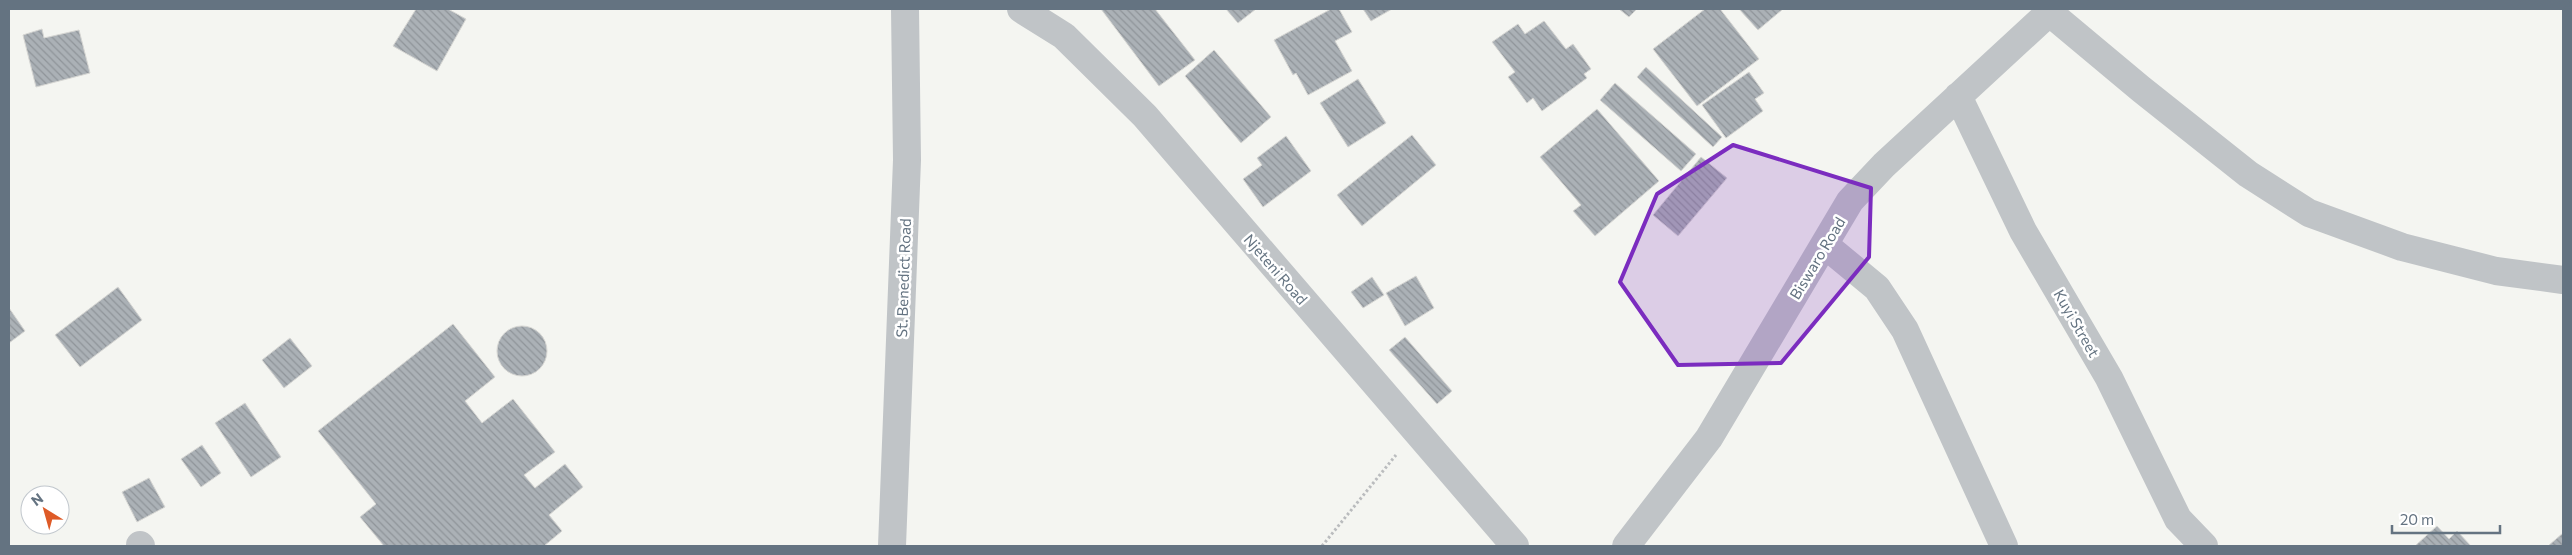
<svg xmlns="http://www.w3.org/2000/svg" width="2572" height="555" viewBox="0 0 2572 555" font-family="Commissioner,sans-serif">
<style>
.building{fill:url(#building-back-hatch);stroke:#d6d6d3}
.lines{fill:none;stroke-linecap:round;stroke-linejoin:round}
.path{stroke:#babcbe;stroke-width:3;stroke-dasharray:2.5 2.5;stroke-linecap:butt}
.minor{stroke:#c0c4c7;stroke-width:28}
.marked{fill:#7b2cbf;fill-opacity:0.2;stroke:#7b2cbf;stroke-width:4;stroke-linejoin:round}
.labels{text-anchor:middle;dominant-baseline:central;stroke-width:5;stroke-linejoin:round;paint-order:stroke}
.street-label{font-size:15px;fill:#647381;stroke:#fff}
</style>
<defs>
<pattern id="building-back-hatch" width="6" height="6" patternUnits="userSpaceOnUse" patternTransform="scale(1.25)"><rect width="6" height="6" fill="#abb1b6"/><path d="M-1 5l2 2M0 0l6 6M5-1l2 2" fill="none" stroke="#8f9499"/></pattern>
</defs>
<rect width="100%" height="100%" fill="#f4f5f1"/>
<path class="building" d="M416,9H448L466,19L437,71L393,46Z
M1101,9H1155L1195,60L1159,86Z
M1226,9H1256L1238,23Z
M1331,9H1339L1352,32L1335,41L1352,71L1308,95L1296,73L1293,75L1274,40Z
M1363,9H1392L1371,21Z
M1619,9H1637L1629,17Z
M1705,9H1720L1759,59L1697,106L1653,49Z
M1739,9H1783L1758,30Z
M1544,21L1566,49L1573,44L1591,69L1584,74L1587,78L1542,111L1533,98L1527,103L1508,77L1515,72L1492,42L1518,24L1525,34Z
M42,29L44,38L79,30L90,73L36,87L23,35Z
M1214,50L1271,117L1241,143L1185,76Z
M1646,67L1722,137L1713,147L1637,77Z
M1749,72L1764,93L1755,99L1763,111L1726,138L1702,105Z
M1358,79L1386,123L1348,147L1320,103Z
M1615,83L1696,154L1681,171L1600,100Z
M1597,109L1659,181L1595,236L1573,211L1581,205L1540,157Z
M1412,135L1436,165L1362,226L1337,195Z
M1286,136L1311,171L1263,207L1243,179L1262,165L1257,158Z
M1701,157L1727,178L1678,236L1653,215Z
M1416,276L1434,308L1405,326L1386,293Z
M1372,277L1384,295L1363,308L1351,292Z
M118,287L142,320L80,367L55,335Z
M9,308L25,331L9,343Z
M453,324L495,377L465,401L482,423L513,399L555,452L524,475L535,488L565,464L583,487L549,515L562,531L544,546H384L360,517L376,504L318,431Z
M497 351a25 25 0 1 1 50 0a25 25 0 1 1-50 0Z
M1405,337L1452,391L1437,404L1389,350Z
M290,338L312,366L284,388L262,360Z
M245,403L281,457L251,477L215,423Z
M202,445L221,473L201,487L181,459Z
M149,478L165,507L137,522L122,492Z
M2437,526L2449,539L2457,531L2471,546H2415Z
M2563,533V546H2548Z"/>
<g class="lines">
<path class="path" d="M1322,546L1396,455"/>
<path class="minor" d="M1021,9L1064,36L1145,116L1515,546
M2050,13L2141,89L2248,174L2309,213L2402,247L2496,271L2563,280
M1958,96L2023,231L2109,378L2178,519L2204,546
M1825,245L1877,288L1905,330L2004,546
M140,545L141,546
M892,546L907,160L905,9
M1626,546L1709,438L1850,201L1884,165L2053,9"/>
</g>
<path class="marked" d="M1733,145L1871,188L1869,257L1781,363L1678,365L1620,282L1657,194Z"/>
<g class="labels">
<g class="street-label">
<text transform="translate(1817 258) rotate(-59)">Biswaro Road</text>
<text transform="translate(1276 269) rotate(49)">Njeteni Road</text>
<text transform="translate(903 278) rotate(-88)">St. Benedict Road</text>
<text transform="translate(2077 323) rotate(60)">Kuyi Street</text>
</g>
</g>
<rect width="2572" height="555" fill="none" stroke="#647381" stroke-width="20"/>
<g transform="translate(45 510) rotate(323)"><circle r="24" fill="#ffffff" stroke="#c1c7cd"/>
<path d="M0-4L9 19L0 12L-9 19Z" fill="#de5a27"/>
<text y="-8" font-size="14" font-weight="bold" text-anchor="middle" fill="#647381">N</text>
</g>
<path d="M2392 525v8h108v-8" fill="none" stroke="#647381" stroke-width="2.5"/>
<text x="2400" y="525" font-size="15" fill="#647381" stroke="#ffffff" stroke-width="4" paint-order="stroke">20 m</text>
</svg>
